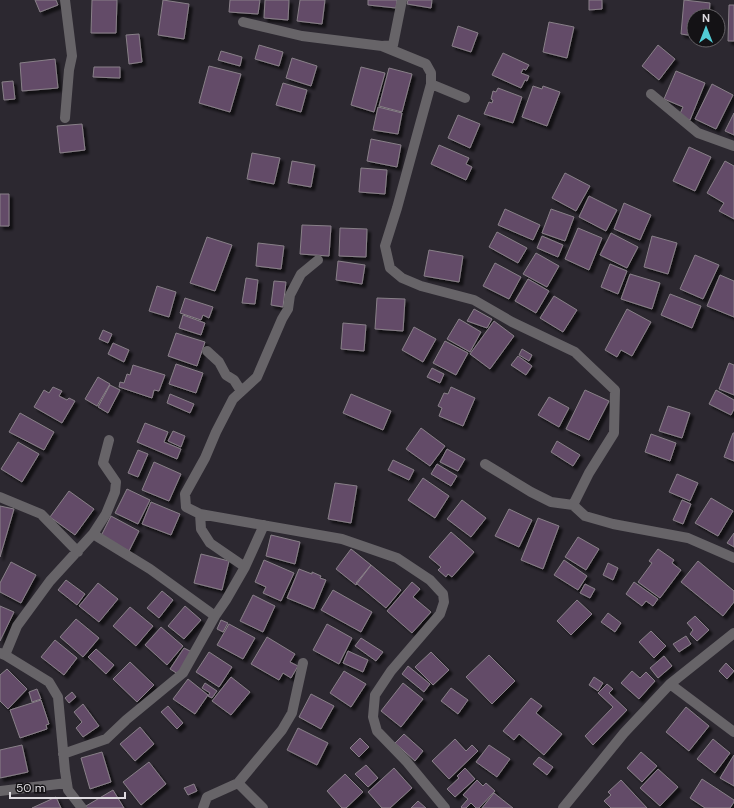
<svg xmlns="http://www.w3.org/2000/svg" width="734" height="808" viewBox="0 0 734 808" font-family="'DM Sans',sans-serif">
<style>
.building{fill:#644b68;stroke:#888088;filter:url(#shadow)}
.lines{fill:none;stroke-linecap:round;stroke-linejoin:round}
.minor{stroke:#676468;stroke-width:10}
</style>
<defs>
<filter id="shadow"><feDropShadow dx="3.5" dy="3.5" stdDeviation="1" flood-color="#0009"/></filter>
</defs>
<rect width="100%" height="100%" fill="#2c2830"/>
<path class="building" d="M35,0H56L58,5L40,12Z
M92,0H117L116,33H91Z
M163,0L189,4L184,39L158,35Z
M230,0H260L258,14L229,12Z
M265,0H289L288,20L264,18Z
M300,0H325L322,24L297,21Z
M368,0H397L396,8L368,5Z
M408,0H432L431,8L407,4Z
M589,0H602V9L589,10Z
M684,0L710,3L709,16H694V36L681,34Z
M729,5H734V41H728Z
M549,22L574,27L567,58L543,52Z
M458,26L478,33L471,52L452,46Z
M139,34L142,62L129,64L126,35Z
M259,45L283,52L279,66L255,59Z
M658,45L675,59L659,80L642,66Z
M221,51L242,57L240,66L218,60Z
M503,53L529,65L526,70L523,69L521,73L529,76L527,81L525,80L521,88L492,75Z
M292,58L317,66L311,86L286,78Z
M55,59L58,88L22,91L20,63Z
M209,66L241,74L230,112L199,103Z
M94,67H120V78L93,77Z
M361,67L385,73L374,112L351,105Z
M389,68L412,74L402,112L379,106Z
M676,71L705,83L690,120L679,116L683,107L664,99Z
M13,81L15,99L4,100L2,82Z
M283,83L307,90L301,112L276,105Z
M712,84L733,95L716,129L695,119Z
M533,86L542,89L543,86L560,92L547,126L522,117Z
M498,88L522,97L513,123L484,114L489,102L492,103L493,100L491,99L493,91L496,92Z
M378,107L402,113L398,134L373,130Z
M734,113V135L725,131Z
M458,115L480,124L470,148L448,138Z
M82,124L85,150L60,153L57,126Z
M371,139L401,145L397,167L367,161Z
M439,145L469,158L466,164L472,167L466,180L431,164Z
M689,147L711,157L695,191L673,181Z
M252,153L280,158L274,184L247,179Z
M292,161L315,165L311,187L288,183Z
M725,161L734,166V219L719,211L724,203L707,193Z
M361,168L387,170L385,194L359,192Z
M565,173L590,186L576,211L552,198Z
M0,194H9V226H0Z
M589,196L617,210L606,231L579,217Z
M624,203L651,215L640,240L614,229Z
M505,209L540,225L533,240L498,225Z
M551,209L574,217L565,241L542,233Z
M302,225L331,226L329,256L300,254Z
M340,228L367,229L366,257L339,256Z
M578,228L602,238L589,270L565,259Z
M497,232L527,248L518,263L489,247Z
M611,233L638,247L627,268L600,255Z
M542,236L563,245L558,257L537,248Z
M652,236L677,243L668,274L644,267Z
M207,237L232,245L215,291L190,283Z
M258,243L284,246L281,269L256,266Z
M429,250L463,256L459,282L424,276Z
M536,253L559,266L547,287L523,274Z
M695,255L719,265L703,299L680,289Z
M338,261L365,265L362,284L336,280Z
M495,263L521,277L509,299L483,286Z
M610,264L627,271L618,294L601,287Z
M630,274L660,283L652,309L621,299Z
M720,275L734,281V317L707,306Z
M246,278L258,280L255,304L242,303Z
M528,279L549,291L536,313L515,301Z
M274,281L286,282L283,307L271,305Z
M157,286L176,292L169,317L149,311Z
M670,294L701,306L692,328L661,315Z
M554,296L577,310L563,332L540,318Z
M185,298L213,307L209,318L203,315L201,320L180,313Z
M377,298L405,299L403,331L375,329Z
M474,309L492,319L487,328L467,321Z
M627,309L651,322L632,356L621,350L617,357L605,350Z
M183,315L205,323L201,335L179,328Z
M459,319L481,332L470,352L447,339Z
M494,321L514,336L490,369L470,354Z
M343,323L366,325L364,351L341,349Z
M414,327L436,339L423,362L402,350Z
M103,330L112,334L108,343L99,339Z
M176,333L205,342L197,366L168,356Z
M445,341L468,353L456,375L433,363Z
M113,343L129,350L124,362L108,354Z
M522,349L532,355L529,361L519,355Z
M518,356L532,366L526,375L511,365Z
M729,363L734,365V395L719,389Z
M176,364L203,373L196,393L169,384Z
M133,365L165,375L159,391L154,390L152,398L119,387L120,382L124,383L127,374L130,375Z
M432,368L444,374L440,383L427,377Z
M98,377L110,384L97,406L85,399Z
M110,385L120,390L108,413L98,407Z
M53,387L62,391L59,396L67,400L69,398L75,401L62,423L34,407L44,390L49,393Z
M451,387L475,398L463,426L439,416L442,408L438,406L444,393L448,394Z
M585,390L609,401L589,440L566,429Z
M716,390L734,400V409L731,415L709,404Z
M170,394L194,404L190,413L167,403Z
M351,394L391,411L383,430L343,413Z
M549,397L569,408L559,427L538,415Z
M668,406L690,413L682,438L659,431Z
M20,413L54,432L44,450L9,432Z
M145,423L168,432L164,442L181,449L177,459L137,442Z
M421,428L445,446L430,466L406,449Z
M173,431L185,436L181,447L168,441Z
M733,433H734V461L724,457Z
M651,434L676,443L670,461L645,452Z
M557,441L580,455L573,466L551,452Z
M18,442L39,454L22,482L1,469Z
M447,449L465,459L458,471L440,462Z
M138,450L148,454L138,477L128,473Z
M393,460L414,470L409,480L388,470Z
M154,462L181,474L169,501L142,490Z
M437,464L457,476L451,486L431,474Z
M677,474L698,483L690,501L669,492Z
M423,478L449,496L435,518L408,500Z
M335,483L357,486L351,523L328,519Z
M127,489L150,500L138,524L115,513Z
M69,491L94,509L75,535L50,517Z
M711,498L733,511L718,536L695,523Z
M462,500L486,518L471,537L447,519Z
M682,500L691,504L683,524L673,520Z
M151,502L180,514L171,535L142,524Z
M0,506L14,509L0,557Z
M509,509L532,520L519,547L495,536Z
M111,516L139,531L129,551L101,536Z
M538,518L559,526L543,569L521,560Z
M451,532L474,552L452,577L448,574L446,577L438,570L441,567L429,557Z
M734,533V547L727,543Z
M271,535L300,542L295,564L266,556Z
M578,537L599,549L586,570L565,557Z
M351,549L371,565L356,585L336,569Z
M658,549L674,560L672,563L681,570L660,598L638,582L652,563L649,561Z
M201,554L229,561L222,590L194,583Z
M264,560L294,573L281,601L263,593L266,587L255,582Z
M564,560L587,576L578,590L554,575Z
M698,561L734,591V602L723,616L681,582Z
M11,562L36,575L21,603L0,592V583Z
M608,563L618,568L613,580L603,575Z
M371,565L401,590L386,608L356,583Z
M299,569L312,574V572L321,576L320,578L326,580L314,609L287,598Z
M66,580L85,594L77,605L58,590Z
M412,582L420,589L413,597L431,612L412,633L387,611Z
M634,582L658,599L653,606L646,601L642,606L626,594Z
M98,583L118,599L99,622L79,606Z
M585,584L595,589L590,598L580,593Z
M333,590L372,612L361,632L321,610Z
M162,591L173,600L159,618L147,608Z
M253,595L275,606L263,632L240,621Z
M577,600L592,614L571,635L557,621Z
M0,606L14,612L0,641Z
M185,606L201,620L184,639L168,626Z
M130,607L153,626L136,646L113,626Z
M608,613L621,623L615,632L601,622Z
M695,616L709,630L697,641L690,634L693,630L687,623Z
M76,619L99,638L83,657L60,637Z
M221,620L228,623L223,632L217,629Z
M229,624L255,638L243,659L217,645Z
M327,624L352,638L339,664L313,650Z
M161,627L183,646L167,665L145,645Z
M651,631L666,646L654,658L639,642Z
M686,636L691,644L679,652L673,644Z
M267,637L295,654L290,662L298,666L291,678L283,673L279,680L251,664Z
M361,638L383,652L376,661L355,646Z
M55,640L77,658L64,675L41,657Z
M184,648L192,652L178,674L170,669Z
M96,649L114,665L106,674L88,657Z
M348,651L368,660L363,672L343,663Z
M209,652L232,667L219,687L196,672Z
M431,652L449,670L433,685L415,667Z
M489,655L515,681L492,704L466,677Z
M664,656L672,666L658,678L650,668Z
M130,662L154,685L137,702L113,679Z
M726,663L734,671L727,679L719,671Z
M408,666L430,684L424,692L402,674Z
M7,669L27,689L8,709L0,701V675Z
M344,671L366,684L351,707L330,693Z
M632,671L640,678L646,672L655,681L639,699L621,683Z
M231,677L250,692L231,715L212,701Z
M594,677L603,683L598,691L589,685Z
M188,679L208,695L195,714L173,699Z
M205,683L217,691L212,698L208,696L210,693L202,688Z
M403,683L423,699L401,727L381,711Z
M607,684L613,689L609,693L627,710L593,745L585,736L613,707L598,693Z
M451,688L468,700L458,714L441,701Z
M37,689L41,699L32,702L29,692Z
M72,692L76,697L69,703L65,698Z
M311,694L334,706L321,729L299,717Z
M531,698L542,706L536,713L562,734L544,755L519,734L514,740L503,731Z
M41,700L49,724L46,725L47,729L20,738L10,710Z
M83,704L99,726L83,737L76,728L82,722L74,712Z
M168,706L183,723L177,729L161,712Z
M686,707L709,726L689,751L666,732Z
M140,727L154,744L135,761L120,744Z
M298,728L328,743L317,765L287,750Z
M404,734L423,751L415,761L395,743Z
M360,738L369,747L359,757L350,748Z
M455,739L466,751L472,745L478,751L449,779L432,761Z
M713,739L730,753L715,773L697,759Z
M22,745L28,772L0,778V750Z
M489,745L510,759L497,777L476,762Z
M102,752L111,782L90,789L81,758Z
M641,752L657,766L642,782L627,768Z
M734,755V786L720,778Z
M539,757L553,767L547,775L533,764Z
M149,762L166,784L141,805L123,782Z
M366,765L378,778L368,787L355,774Z
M394,768L412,788L390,808H382L368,792Z
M465,768L475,779L455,797L447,789L459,778L457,776Z
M658,769L678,787L660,806L640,788Z
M345,774L363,792L346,808H342L327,791Z
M702,779L734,800V802L730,808H705L690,798Z
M477,780L483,786L486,783L495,791L479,808H476L471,803L466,808H462L461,807L468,799L463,795Z
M621,780L647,808H611L604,801L611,795L608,792Z
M194,784L197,791L188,795L184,788Z
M113,790L124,808H87L86,806Z
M494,793L513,808H482Z
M56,797L61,808H32Z
M418,801L426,808H411Z"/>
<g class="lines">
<path class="minor" d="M65,0L72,56L69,70L65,118
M243,22L302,36L382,46L426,64L431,73V84L397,208L385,246L390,268L402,278L421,286L474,300L512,322L575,352L615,390L614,433L589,473L573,505
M382,46L393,45L402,0
M431,84L465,98
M651,94L698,133L734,146
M207,351L219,362L226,375L234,380L241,391
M485,464L531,492L551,502L573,505L585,516L613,524L688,538L734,558
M0,497L41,514L78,552
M200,514L342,539L397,558L430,580L443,594L444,602L440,614L391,671L375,695L373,717L377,731L407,762L445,808
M93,534L150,569L215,616
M245,567L210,543L201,529L200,514L186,507L185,494L205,458L216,432L233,399L257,377L282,319L288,309L290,295L301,274L318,260
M0,653L5,655L49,682L58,697L65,771L68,790L82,808
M5,655L17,626L50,581L93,534L106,514L115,492L116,482L103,463L109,440
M670,684L734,732
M63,754L106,739L126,720L183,673L215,616L226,600L245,567L264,525
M238,783L282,730L292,713L303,663
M0,791L67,783
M203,808L207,797L238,783L263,808
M563,808L624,733L670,684L734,633"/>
</g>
<g transform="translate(706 28)"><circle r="19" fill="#141215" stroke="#656266"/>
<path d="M0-3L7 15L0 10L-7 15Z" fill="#52ccd5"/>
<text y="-6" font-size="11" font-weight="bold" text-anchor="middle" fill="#dedbe0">N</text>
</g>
<path d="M10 792v6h115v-6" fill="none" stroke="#dedbe0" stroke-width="2"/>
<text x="16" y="792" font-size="12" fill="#dedbe0" stroke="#141215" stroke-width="3" paint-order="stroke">50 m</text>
</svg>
